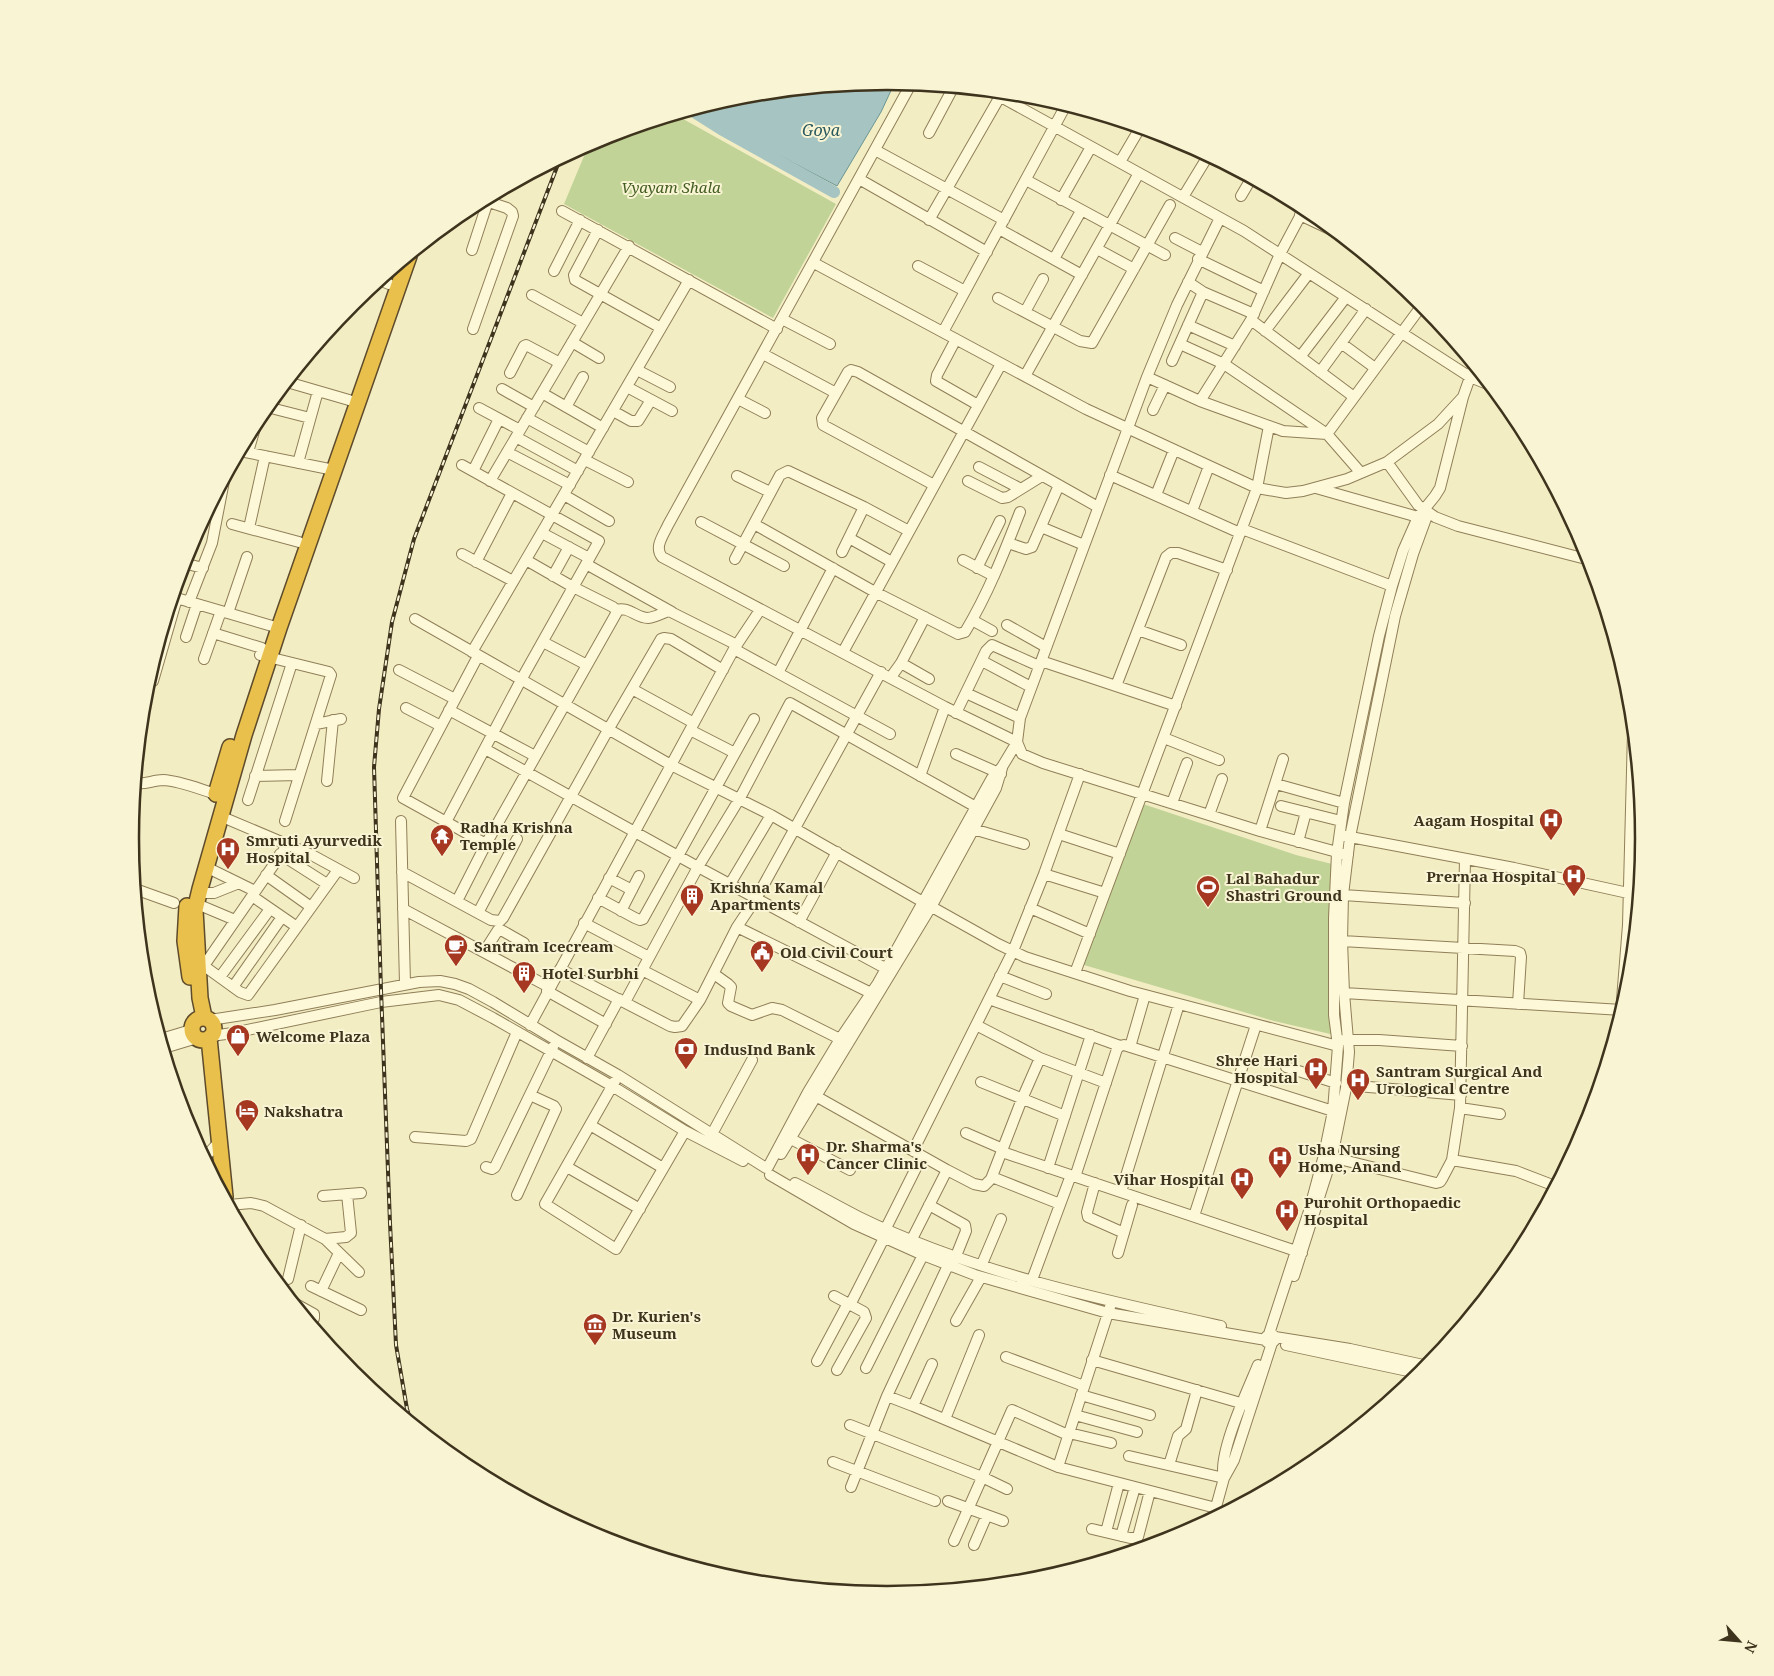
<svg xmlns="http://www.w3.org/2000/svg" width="1774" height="1676" viewBox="0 0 1774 1676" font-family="'Noto Serif',serif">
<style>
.green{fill:#c1d396}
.water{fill:#a6c5c2;stroke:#6b9592}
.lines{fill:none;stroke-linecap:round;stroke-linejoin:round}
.river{stroke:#a6c5c2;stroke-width:12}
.minor-casing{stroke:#907f58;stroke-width:12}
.highway-casing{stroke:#5d4b2c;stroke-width:18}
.minor{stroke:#fcf8d8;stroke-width:10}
.highway{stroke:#eac04c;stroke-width:15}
.rail-casing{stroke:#3e331d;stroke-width:4}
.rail{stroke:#f9f5d4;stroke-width:2;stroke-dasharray:5.5;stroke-linecap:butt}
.labels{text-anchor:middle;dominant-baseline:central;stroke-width:4;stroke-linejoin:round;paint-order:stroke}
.park-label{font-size:15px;font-style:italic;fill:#445d22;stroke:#f9f5d4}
.poi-label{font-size:15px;font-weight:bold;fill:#3e331d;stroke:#f9f5d4;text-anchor:start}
.water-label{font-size:16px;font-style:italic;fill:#2b5a5f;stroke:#f9f5d4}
.rim{fill:none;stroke:#3e331d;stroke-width:2.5}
</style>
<rect width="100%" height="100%" fill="#f3edc4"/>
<path class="green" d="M676,115L836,204L773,318L564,204L589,144L598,139Z
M1143,804L1296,855L1336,865L1339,1036L1274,1021L1084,965Z"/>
<path class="water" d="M887,81L895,82L881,112L837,186L693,110L740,96Z"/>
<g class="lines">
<path class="river" d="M691,110L721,129L834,192"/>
<g class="minor-casing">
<path id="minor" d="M911,84L668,525C663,536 654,547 662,557L945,707L1017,742L1022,754L1043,763L1260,831L1348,855
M992,92L1244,231L1470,377L1490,385
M929,133L953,88
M875,150L1004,220
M1120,162L1140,128
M859,179L987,252
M1026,180L1165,255
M1241,196L1251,179
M1183,197L1208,156
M1061,200L1091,147
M1305,207L1280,254L1251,320L1200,401L1283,431L1327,434L1423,304
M562,211L777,329
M1300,215L1336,232
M929,220L1002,93
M999,229L1082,275
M598,230L574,275L575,280L661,328
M1175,238L1202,252
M1097,249L1134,269
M472,250L488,201
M1054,259L1081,211
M1198,259L1264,291
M814,263L1086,409L1257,488L1286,493L1303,491L1347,479L1387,462L1438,424L1462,398
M918,266L965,291
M554,271L580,220
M379,280L389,284
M1188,282L1203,292L1254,314
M532,295L583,323
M998,298L1080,341L1092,343L1170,205
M1025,312L1043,279
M782,319L830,344
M1251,320L1354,397
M1188,325L1235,346
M473,329L513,216L512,212L507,208L483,200
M1265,331L1309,273
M943,332L1066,105
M956,339L937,375L936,381L978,405
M572,342L599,358
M1341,343L1375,368
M1180,344L1224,364L1327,434L1361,473
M763,354L836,393
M1300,357L1346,297
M1172,361L1203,292
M637,370L670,387
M1320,372L1366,309
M510,373L524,346L526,345L560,363
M1025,376L1139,173
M1147,377L1200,401
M287,382L349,400
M627,387L672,411
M502,389L534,407
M542,393L603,428
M738,399L765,413
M267,407L310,418
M566,407L583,377
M479,408L520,430
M1153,410L1165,385
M613,411L631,421H638L651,400
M527,418L589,452
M516,437L578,471
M240,451L334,470
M248,452L258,418
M507,452L570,485
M585,460L628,482
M1387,462L1418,505L1435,517L1458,526L1590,560
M298,463L318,391
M979,467L1021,489
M473,471L499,419
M1110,475L1240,533
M737,476L770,492
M490,481L629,246
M968,481L1002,498L1008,497L1042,476
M934,485L823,425L822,418L848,372L851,370L858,372L1098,507
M1316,488L1418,517
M564,495L609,521
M1156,495L1174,450
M1192,511L1209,466
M701,522L784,566
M232,524L299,542
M754,524L875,592L958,634L965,632C988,594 1004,553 1020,512
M1041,527L1084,545
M249,528L265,456
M1242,529L1392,586
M542,533L589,558
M849,538L892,562
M1008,543L1026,549L1032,547L1059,485
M842,552L864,507
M462,554L513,581
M735,559L780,475L788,471L864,507L909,531
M963,560L994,576
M476,562L512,493
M183,563L203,568
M586,564L672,612
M977,568L1000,521
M553,576L569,547
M173,597L279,628
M189,602L212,543L224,481
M616,610C629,606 636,618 648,618C656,617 662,613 669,611L737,645
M228,613L247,557
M415,619L671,765L771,815L923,902L998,944L1025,957L1130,991L1338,1046
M972,620L992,631
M1007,625L1046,647
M1138,630L1181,645
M213,633L262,648
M186,637L197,604
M543,642L587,665
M734,649L890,734
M472,652L689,280
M843,652L1001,364
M260,655L329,672L331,675L285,821
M478,656L403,798L486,844
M204,659L221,611
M982,661L1031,687
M1041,661L1176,706
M901,663L929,679
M399,670L455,699
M778,673L833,568
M891,677L901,663L925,617
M153,681L177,598
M1116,686L1166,557L1171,553H1178L1227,570
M632,689L694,723
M966,693L1020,718
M406,708L441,726
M449,710L535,756
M956,713L986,651L992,645L1039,666
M316,724L341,719
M690,730L735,753
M1164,738L1219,760
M485,749L698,867L885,968
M956,754L1001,774
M255,776L299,775
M920,776L945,707
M327,781L333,720
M136,783C145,785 153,780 163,780C181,781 199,789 216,794
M1276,784L1344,803
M248,800L292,663
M1172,803L1187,763
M1281,806L1341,821
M1209,815L1222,779
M220,816L310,854L354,878
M401,821L405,984
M446,822L521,680L599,541L462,465
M973,829L1024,844
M1260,831L1283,759
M1059,834L1120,854
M1345,836L1514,868L1628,893
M1298,842L1306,812
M280,854L327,884
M206,867L255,891
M402,872L491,920L500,921L503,918L608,730L661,639L664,638L671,639L723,670
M1044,874L1105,893
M266,875L311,907
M609,878L632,890
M730,884L771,815
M135,889L174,903
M199,893H214L239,883
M1343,895L1465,903
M252,896L297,927
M598,898L635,918L640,920L643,919L754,719
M457,901L486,844L617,612L613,607L573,587L526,560
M197,904L235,920
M1030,908L1090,934
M403,909L549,987
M621,911L639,876
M478,913L517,839
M799,922L837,852
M584,923L649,957
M737,927L871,993
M1342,941L1515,951L1520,953L1521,957L1518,1004
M484,952L498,930H501L524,943
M204,966L240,992L248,995L338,870
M560,969L670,1026L675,1027L682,1026L700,1000L737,927L757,897L881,672
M201,970L288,844
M642,970L700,1000
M1075,973L1257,488L1269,426
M714,974L728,984L731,987L728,1003L731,1006L752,1015L772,1008L782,1010L840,1039
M1000,976L1046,994
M220,977L270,909
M233,987L282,917
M547,991L606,1024
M1344,993L1622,1010
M989,999L1120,1046
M625,1002L698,867L740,798L790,703L976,807
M1621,1012L1628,925L1633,732
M210,1020L275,1010L419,982L440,981L455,984L469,989L493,1002L556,1040L618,1075L766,1168
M530,1025L734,649L760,610
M211,1036L233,1033L381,1002L439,995L459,1000L493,1018L612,1086L685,1131L743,1161
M161,1039L191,1030
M1343,1040H1379L1462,1046
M1130,1047L1145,995
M164,1048L197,1038
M587,1058L619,999
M1040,1058L1106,1083
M1286,1067L1336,1083
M615,1081L545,1204L616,1249L685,1131
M981,1082L1065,1116
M1346,1085L1461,1095
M812,1094L947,1170L974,1184L984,1186L991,1179L1022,1099L1040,1058L976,1025
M1460,1108L1500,1114
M590,1125L663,1168
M966,1133L1003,1149
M712,1134L752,1060
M415,1137L466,1141L471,1139L517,1032
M791,1139L850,1170
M913,1151L1013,951L1044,874L1080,774
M1002,1152L1302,1253
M781,1154L931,907L996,788L1002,768
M1327,1156L1436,1183L1440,1182L1442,1179L1452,1160L1460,1108L1465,859
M204,1158L220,1141
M1452,1160L1516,1171L1555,1186
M486,1167L492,1169L495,1167L553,1047
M567,1167L640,1209
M768,1167L808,1092L840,1039L878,983L992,778L1002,767L1017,742L1020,718L1147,377L1177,305L1220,218
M1048,1168L1091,1035
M770,1175L854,1224L923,1255L975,1275L1108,1313L1266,1340
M992,1177L1060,1204
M1075,1177L1117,1049L1120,1046L1124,1045L1333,1111
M795,1183C817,1194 837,1206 859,1217C972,1272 1098,1299 1221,1326
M1095,1183L1087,1212L1088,1217L1124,1233
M1121,1192L1179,1004
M517,1195L556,1109L554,1106L530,1095
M323,1196L361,1193
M229,1205L251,1203L264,1206L325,1239L359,1272
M929,1205L965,1225L966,1231L956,1256
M1194,1216L1256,1025
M886,1228L922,1156
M325,1239L346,1237L351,1233L347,1194
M912,1239L947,1170
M1118,1253L1132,1205
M982,1264L1001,1219
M1294,1276L1332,1157L1346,1088L1349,1052L1344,993L1342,941L1343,895L1350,837L1395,616L1413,554L1428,513
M288,1279L301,1225
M1032,1280L1071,1175
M311,1286L361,1310
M321,1291L339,1253
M834,1296L864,1312L866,1318L837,1370
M296,1304L314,1314V1318L312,1324
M850,1305L884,1238
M956,1321L981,1277
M1269,1334H1272L1275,1337V1340L1272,1343L1267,1342L1266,1337L1269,1334L1309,1211L1324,1155L1333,1111L1338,1046L1334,1015V918L1337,853L1344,803L1379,636L1392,586L1403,551L1418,517L1435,496L1440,488L1463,397L1474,366
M1275,1337L1350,1349L1428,1366
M1286,1345L1422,1374
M1006,1357L1084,1386
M1092,1360L1251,1406
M817,1361L848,1303
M866,1368L925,1251
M1081,1395L1150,1415
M887,1396L913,1406L1058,1467L1216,1508
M913,1406L932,1364
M1075,1415L1137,1432
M945,1419L979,1335
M850,1425L982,1477L1007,1489
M1069,1433L1111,1443
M1129,1456L1224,1478
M833,1462L935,1501
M1169,1465L1178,1436L1186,1429L1197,1390
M1058,1467L1110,1307
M1224,1478C1217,1455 1248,1389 1258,1365
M851,1487L887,1396L950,1261
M948,1501L1003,1521
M1213,1518L1224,1478L1234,1460L1272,1343
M1092,1529L1130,1538H1135L1138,1537L1150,1491
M1106,1532L1119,1483
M1121,1536L1135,1487
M954,1541L1012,1410L1068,1435
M974,1545L987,1515"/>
</g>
<g class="highway-casing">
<path id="highway" d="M216,794L230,747
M187,906L185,941L190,977
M204,1017L200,998L195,910L200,889L244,735L279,628L409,256
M192 1029a11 11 0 1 1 22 0a11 11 0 1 1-22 0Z
M209,1038L225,1197"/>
</g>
<use href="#minor" class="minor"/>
<use href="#highway" class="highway"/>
<g class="rail-casing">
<path id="rail" d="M411,1422L407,1409L396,1345L390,1223L381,990L374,767L379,709L392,622L414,539L560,159"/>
</g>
<use href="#rail" class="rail"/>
</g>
<defs>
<g id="hospital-pin" transform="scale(1.25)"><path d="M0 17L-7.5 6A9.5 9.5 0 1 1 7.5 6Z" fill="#a63721" stroke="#f9f5d4"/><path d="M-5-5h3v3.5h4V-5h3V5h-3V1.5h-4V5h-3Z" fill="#fff"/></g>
<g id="temple-pin" transform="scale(1.25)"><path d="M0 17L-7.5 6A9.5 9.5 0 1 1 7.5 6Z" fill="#a63721" stroke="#f9f5d4"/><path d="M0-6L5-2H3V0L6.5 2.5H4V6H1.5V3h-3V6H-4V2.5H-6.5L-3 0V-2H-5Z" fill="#fff"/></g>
<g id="stadium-pin" transform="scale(1.25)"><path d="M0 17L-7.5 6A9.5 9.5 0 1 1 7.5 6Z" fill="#a63721" stroke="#f9f5d4"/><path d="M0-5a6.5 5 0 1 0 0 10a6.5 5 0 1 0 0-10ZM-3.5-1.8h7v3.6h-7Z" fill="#fff"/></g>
<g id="building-pin" transform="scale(1.25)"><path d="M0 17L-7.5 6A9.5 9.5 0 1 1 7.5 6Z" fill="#a63721" stroke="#f9f5d4"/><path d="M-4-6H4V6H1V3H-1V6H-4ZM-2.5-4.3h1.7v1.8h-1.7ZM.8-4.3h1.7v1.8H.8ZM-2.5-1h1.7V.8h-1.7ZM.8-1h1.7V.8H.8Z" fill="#fff"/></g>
<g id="cafe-pin" transform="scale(1.25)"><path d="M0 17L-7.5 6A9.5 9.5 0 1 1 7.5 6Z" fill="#a63721" stroke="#f9f5d4"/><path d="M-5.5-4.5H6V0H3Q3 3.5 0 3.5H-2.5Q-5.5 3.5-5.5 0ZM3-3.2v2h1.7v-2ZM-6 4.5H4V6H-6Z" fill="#fff"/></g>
<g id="civic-pin" transform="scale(1.25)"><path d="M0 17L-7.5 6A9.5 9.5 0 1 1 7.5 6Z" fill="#a63721" stroke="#f9f5d4"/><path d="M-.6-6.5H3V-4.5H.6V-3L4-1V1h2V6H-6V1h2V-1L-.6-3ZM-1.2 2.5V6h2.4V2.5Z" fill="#fff"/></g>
<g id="shop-pin" transform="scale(1.25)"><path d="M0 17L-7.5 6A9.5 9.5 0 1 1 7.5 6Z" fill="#a63721" stroke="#f9f5d4"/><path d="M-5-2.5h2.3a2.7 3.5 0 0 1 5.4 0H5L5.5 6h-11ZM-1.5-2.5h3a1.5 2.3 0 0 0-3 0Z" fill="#fff"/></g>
<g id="bank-pin" transform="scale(1.25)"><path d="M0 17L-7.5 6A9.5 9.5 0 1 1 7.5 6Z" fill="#a63721" stroke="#f9f5d4"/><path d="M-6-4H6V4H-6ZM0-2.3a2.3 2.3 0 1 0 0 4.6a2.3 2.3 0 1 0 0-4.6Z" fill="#fff"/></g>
<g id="hotel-pin" transform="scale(1.25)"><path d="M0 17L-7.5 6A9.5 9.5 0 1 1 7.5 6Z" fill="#a63721" stroke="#f9f5d4"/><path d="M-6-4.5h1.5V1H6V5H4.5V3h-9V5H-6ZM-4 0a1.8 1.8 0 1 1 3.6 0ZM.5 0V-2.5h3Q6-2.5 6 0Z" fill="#fff"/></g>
<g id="museum-pin" transform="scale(1.25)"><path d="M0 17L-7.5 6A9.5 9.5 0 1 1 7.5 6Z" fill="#a63721" stroke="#f9f5d4"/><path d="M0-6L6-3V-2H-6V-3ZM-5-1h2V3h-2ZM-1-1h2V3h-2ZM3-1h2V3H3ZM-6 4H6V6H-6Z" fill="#fff"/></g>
</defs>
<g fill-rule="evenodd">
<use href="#hospital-pin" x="1551" y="820"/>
<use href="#temple-pin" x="442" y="836"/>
<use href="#hospital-pin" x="228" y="849"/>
<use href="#hospital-pin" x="1574" y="876"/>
<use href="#stadium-pin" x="1208" y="887"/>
<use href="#building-pin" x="692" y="896"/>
<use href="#cafe-pin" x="456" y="946"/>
<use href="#civic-pin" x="762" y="952"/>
<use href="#building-pin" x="524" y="973"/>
<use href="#shop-pin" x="238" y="1036"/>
<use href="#bank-pin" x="686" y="1049"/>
<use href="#hospital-pin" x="1316" y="1069"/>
<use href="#hospital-pin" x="1358" y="1080"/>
<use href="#hotel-pin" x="247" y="1111"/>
<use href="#hospital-pin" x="808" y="1155"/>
<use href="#hospital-pin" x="1280" y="1158"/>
<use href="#hospital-pin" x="1242" y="1179"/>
<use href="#hospital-pin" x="1287" y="1211"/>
<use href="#museum-pin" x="595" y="1325"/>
</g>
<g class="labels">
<g class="park-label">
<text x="671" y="187">Vyayam Shala</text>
</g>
<g class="poi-label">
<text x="1534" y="820" text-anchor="end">Aagam Hospital</text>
<text x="460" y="827">Radha Krishna<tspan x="460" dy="17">Temple</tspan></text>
<text x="246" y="840">Smruti Ayurvedik<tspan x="246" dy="17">Hospital</tspan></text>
<text x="1556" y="876" text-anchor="end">Prernaa Hospital</text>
<text x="1226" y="878">Lal Bahadur<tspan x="1226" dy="17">Shastri Ground</tspan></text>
<text x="710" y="887">Krishna Kamal<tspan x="710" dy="17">Apartments</tspan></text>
<text x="474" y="946">Santram Icecream</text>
<text x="780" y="952">Old Civil Court</text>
<text x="542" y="973">Hotel Surbhi</text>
<text x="256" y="1036">Welcome Plaza</text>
<text x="704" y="1049">IndusInd Bank</text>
<text x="1298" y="1060" text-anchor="end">Shree Hari<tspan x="1298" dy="17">Hospital</tspan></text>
<text x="1376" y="1071">Santram Surgical And<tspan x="1376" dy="17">Urological Centre</tspan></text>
<text x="264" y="1111">Nakshatra</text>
<text x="826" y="1146">Dr. Sharma's<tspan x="826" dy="17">Cancer Clinic</tspan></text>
<text x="1298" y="1149">Usha Nursing<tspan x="1298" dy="17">Home, Anand</tspan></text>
<text x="1224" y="1179" text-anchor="end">Vihar Hospital</text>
<text x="1304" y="1202">Purohit Orthopaedic<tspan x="1304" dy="17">Hospital</tspan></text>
<text x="612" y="1316">Dr. Kurien's<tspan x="612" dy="17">Museum</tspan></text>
</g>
<g class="water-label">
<text x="821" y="130">Goya</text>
</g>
</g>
<path d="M0 0H1774V1676H0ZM139 838a748 748 0 1 1 1496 0a748 748 0 1 1-1496 0Z" fill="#f9f5d4" fill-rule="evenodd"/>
<path class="rim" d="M139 838a748 748 0 1 1 1496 0a748 748 0 1 1-1496 0Z"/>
<g transform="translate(1739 1641) rotate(117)" stroke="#f9f5d4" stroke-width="4" paint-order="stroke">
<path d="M0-4L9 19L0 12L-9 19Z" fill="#3e331d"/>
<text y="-8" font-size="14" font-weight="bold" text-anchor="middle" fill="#3e331d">N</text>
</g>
</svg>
